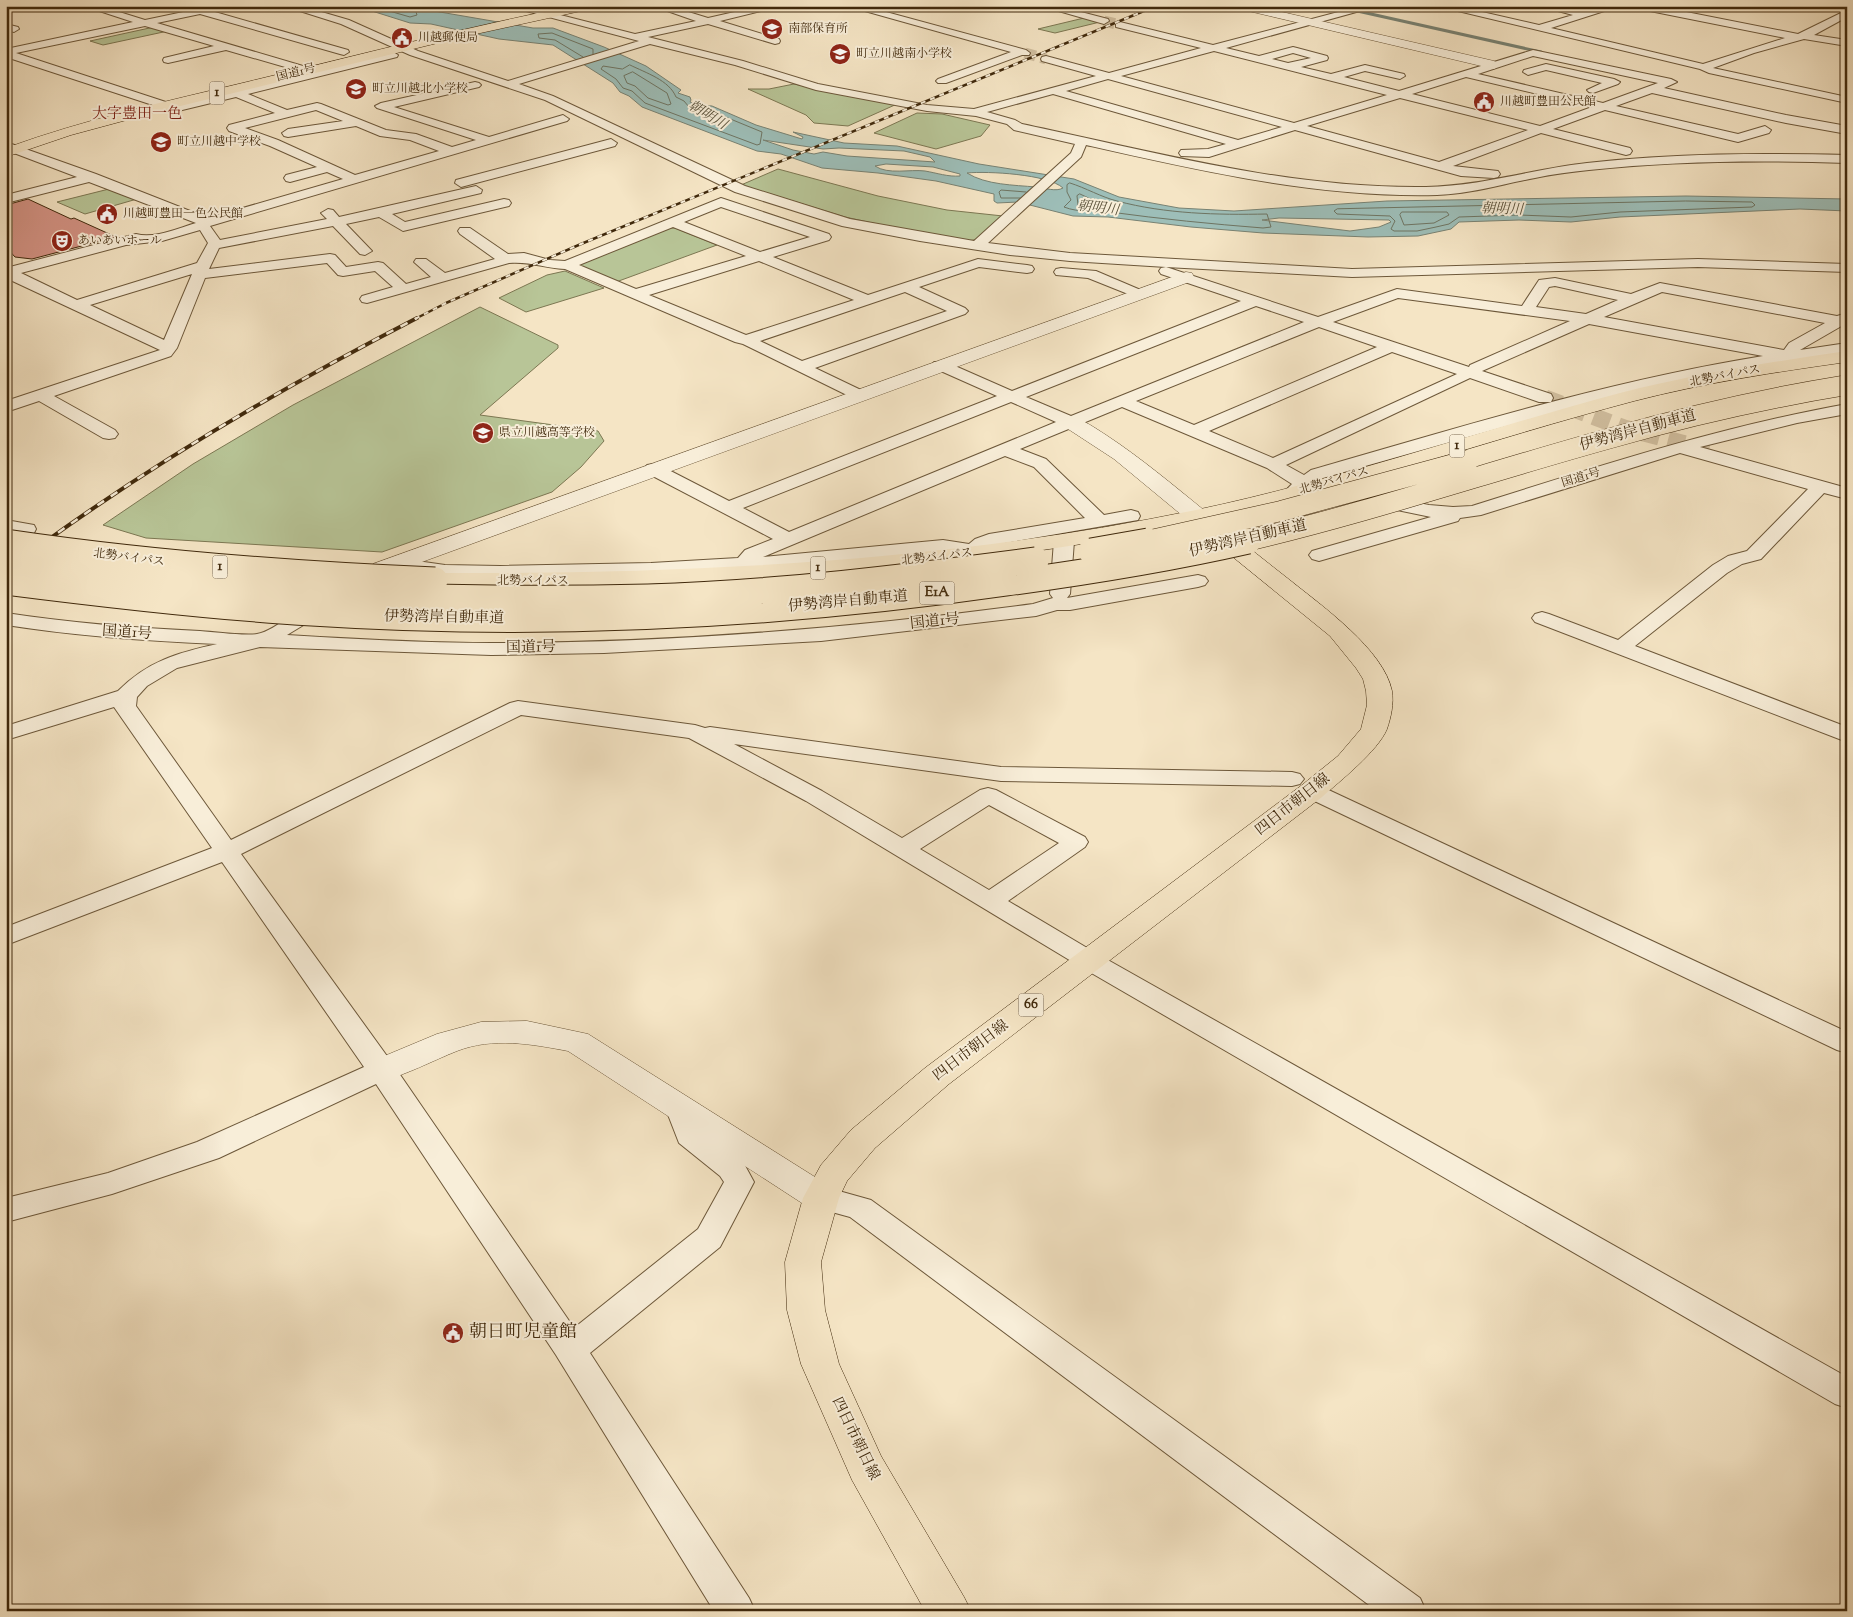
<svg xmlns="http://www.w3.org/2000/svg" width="1853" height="1617" viewBox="0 0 1853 1617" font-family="'Sorts Mill Goudy','Noto Serif JP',serif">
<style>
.green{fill:#b8c597;stroke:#7c7752}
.water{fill:#9dbeb8;stroke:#788273;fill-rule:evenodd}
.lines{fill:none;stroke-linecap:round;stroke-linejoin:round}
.shore{stroke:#6e7462;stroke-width:1}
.stream{stroke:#788273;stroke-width:3}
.building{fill:#d49385;stroke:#40290c}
.minor-tunnel-far1{stroke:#d1bfa0;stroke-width:11;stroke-dasharray:11 5.5;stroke-linecap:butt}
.minor-tunnel{stroke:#d1bfa0;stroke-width:17;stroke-dasharray:17 9;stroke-linecap:butt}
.minor-casing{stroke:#6d583a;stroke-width:2}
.tertiary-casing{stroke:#6d583a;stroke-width:1}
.primary-casing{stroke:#40290c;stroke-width:1}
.trunk-casing{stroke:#40290c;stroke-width:1}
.minor{fill:#f8eed9;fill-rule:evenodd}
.tertiary{fill:#f8eed9;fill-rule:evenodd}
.primary{fill:#f5e5c5;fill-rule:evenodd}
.trunk{fill:#f5e5c5;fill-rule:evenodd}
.rail-far2-casing{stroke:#40290c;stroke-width:2.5}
.rail-far1-casing{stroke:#40290c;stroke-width:4}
.rail-casing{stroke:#40290c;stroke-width:5}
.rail-far2{stroke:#f8eed9;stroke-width:2;stroke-dasharray:5;stroke-linecap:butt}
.rail-far1{stroke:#f8eed9;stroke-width:2.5;stroke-dasharray:8;stroke-linecap:butt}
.rail{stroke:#f8eed9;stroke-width:3;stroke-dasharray:10;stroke-linecap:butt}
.trunk-bridge-casing{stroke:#40290c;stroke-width:27;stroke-linecap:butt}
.motorway-bridge-far1-casing{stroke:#40290c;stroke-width:21;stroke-linecap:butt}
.motorway-bridge-casing{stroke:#40290c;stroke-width:27;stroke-linecap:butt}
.trunk-bridge{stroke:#f5e5c5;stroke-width:25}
.motorway-bridge-far1{stroke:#f5e5c5;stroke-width:20}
.motorway-bridge{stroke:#f5e5c5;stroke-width:25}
.labels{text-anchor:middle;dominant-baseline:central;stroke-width:4;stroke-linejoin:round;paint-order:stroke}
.far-poi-label{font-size:12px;fill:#40290c;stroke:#f8eed9;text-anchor:start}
.far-street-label{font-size:12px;fill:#40290c;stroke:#f8eed9}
.shield{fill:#f8eed9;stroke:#77644a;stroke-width:1}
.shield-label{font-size:14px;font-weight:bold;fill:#40290c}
.far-water-label{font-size:14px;font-style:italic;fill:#574e37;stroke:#f8eed9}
.far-quarter-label{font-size:15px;fill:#7a1f14;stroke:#f8eed9}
.street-label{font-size:15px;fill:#40290c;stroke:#f8eed9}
.near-poi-label{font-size:18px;fill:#40290c;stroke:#f8eed9;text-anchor:start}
</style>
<rect width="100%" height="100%" fill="#f5e5c5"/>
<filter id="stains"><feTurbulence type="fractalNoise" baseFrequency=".004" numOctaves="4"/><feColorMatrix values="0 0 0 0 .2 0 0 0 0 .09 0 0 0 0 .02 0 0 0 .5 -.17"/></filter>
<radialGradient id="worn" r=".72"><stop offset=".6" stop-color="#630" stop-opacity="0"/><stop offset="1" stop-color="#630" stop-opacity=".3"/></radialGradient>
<path class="green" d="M1084,18L1100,22L1055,33L1038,29Z
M154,27L168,31L103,45L90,41Z
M794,84L897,104L848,126L814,123L806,115L748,89H769Z
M917,113L942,114L990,125L981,136L936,149L874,133Z
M778,169L878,196L947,210L1003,216L980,239L967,241L891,227L845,217L741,185Z
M109,189L137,199L85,214L57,202Z
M667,228H675L717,245L616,282L576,266Z
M565,271L604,288L526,312L499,298L547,275Z
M480,307L558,345V348L480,415L598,431L604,441L581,467L552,492L382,552L146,538L103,525L193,464L293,405Z"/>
<path class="water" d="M356,6H405L533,28H553L604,47L646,66L681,90L678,93L690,97L691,100L690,102L698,105L712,106L756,125L802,139L803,137L793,132L844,143L897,146L979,164L1074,179L1119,197L1179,208L1234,211L1387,201L1686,196L1847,199V211L1800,209L1620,217L1571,222L1519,220L1459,222L1451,229L1418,236L1368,237L1263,233L1191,227L1108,217L1073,216L1018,202L997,203L994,201V194L936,181L878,173L822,168L781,154L757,151L642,107L629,96L620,92L613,83L553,45L499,39L431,24L410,23ZM763,140L823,149L839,148L904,151L930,157L935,162L847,156L823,152L814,154L793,150ZM886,164L933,167L960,174V176C948,177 937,173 925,171C910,169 888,175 875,166ZM967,173C987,171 1048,174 1063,188C1056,192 1045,188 1036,187C1014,185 986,185 967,173ZM1279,218L1389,220L1391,222L1379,227L1350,231L1262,220Z"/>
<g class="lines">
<path class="shore" d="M372,6L410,17L417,15L414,6
M583,57L555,40L539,38L538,34L552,33L593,49V54
M630,65C646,73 669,80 676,97L684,101L689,107L697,110L711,111L762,132L760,144L757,145L645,103L632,91L623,88L616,79L601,69L603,66L622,69Z
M633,72L667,93L671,104L668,105L648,98L635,86L627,83L624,76Z
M1070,183C1086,188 1101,197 1117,201C1166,214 1217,215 1267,214L1271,227L1263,228C1212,224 1161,219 1110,212C1094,210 1079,213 1064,207L1071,200L1067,192V185Z
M1080,194L1095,201L1096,204L1078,205L1077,196Z
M1020,198H1001L999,192L1001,190L1026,192
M1686,201L1752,202L1755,205L1752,207L1620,212L1571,217L1519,215L1459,217L1449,224L1436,227L1417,231H1394L1391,229L1395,221L1390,216L1337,214L1334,211L1337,209Z
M1402,212H1447L1449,215L1434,223L1404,225L1400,215Z"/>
<path class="stream" d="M1335,6L1541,52"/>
</g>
<path class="building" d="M28,199L71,219L74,218L116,237L32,259L15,257L6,247V205Z"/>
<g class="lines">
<path class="minor-tunnel-far1" d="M1104,21L1120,25
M1025,53L1046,59"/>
<path class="minor-tunnel" d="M1545,398L1624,428L1709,450"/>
<g class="minor-casing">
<path id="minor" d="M84,6H100L145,20L188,11L183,9L182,6H194L348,50L349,52L344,55L340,54L200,14L157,23L303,66L304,68L299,71L226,50L168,63L164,62L163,60L164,58L214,46L145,26L16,53L175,105L393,52L398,55L397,57L248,94L287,110L317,103L321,104L386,130L416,134L452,147L476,140L377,108L375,106L381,103L475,82L479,83L481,85L479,87L394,107L489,137L563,115L569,119L567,121L210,226L220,240L327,219L321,213L328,209L333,210L339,217L476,186L482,190L481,193L392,214L405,222L504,199L509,200L511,203L509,206L403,231L379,217L346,224L372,251L365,255L360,254L333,226L219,248L209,269L330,254L335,255L346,267L378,262L383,263L406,284L431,277L414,262L416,259H426L445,273L495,259L460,234L458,231L460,228H470L508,254L524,253L550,260L565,261L721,198L829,234L831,237L829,240L773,257L868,295L978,259L1027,265L1032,266L1034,269L1032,272L1027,273L979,267L919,287L965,308L968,311L965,314L815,368L863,391L865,395L863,399L857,400L743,344L735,342L565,269C545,268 528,261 509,263L367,303L362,302L360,299L362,296L393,287L375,271L343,276L338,275L327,263L205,278L177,348L171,356L54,396L115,430L118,434L115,438L109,439L103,438L39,401L6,412V401L160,350L6,278V268L136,234C155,239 178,228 196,223L89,182L6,203V195L77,177L6,150V142L96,174L208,218L343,179L327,172L290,182L286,181L284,178L286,175L317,167L270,146L229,131L227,128L229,125L275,113L236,97L174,112L6,57V49L133,22ZM316,110L343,121L288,129L282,133L284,136L288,137L356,126L380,136L410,140L439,151L355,175L278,140L245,128ZM721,207L810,237L760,252L684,222ZM673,227L746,256L636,289L579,265ZM200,230L208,243L197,263L77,300L21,273L126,245L162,241ZM759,261L854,300L746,335L649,295ZM192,274L164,340L90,305ZM905,292L947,311L802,361L760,341Z
M284,6H301L349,20L418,51L508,81L639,41L507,6H525L635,34L696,21L653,6H669L708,18L761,6H781L720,21L779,39L780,41L779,43L775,44L708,24L648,37L743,61L818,84L927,105L974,109L1096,76L1042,61L1041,59L1042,57L1046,56L1109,73L1201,48L1116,27V23L1120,22L1213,45L1361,6H1378L1226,48L1259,56L1293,47L1297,48L1327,56L1328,58L1327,60L1301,67L1331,74L1365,65L1404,74L1405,76L1400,79L1365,71L1344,77L1399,91L1533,50L1671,79L1677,82L1664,88L1786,115L1847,126V134L1786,123L1652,93L1616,106L1738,134L1765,126L1771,130L1769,133L1738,142L1605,110L1553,129L1630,148L1632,151L1630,154L1626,155L1541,133L1453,166L1498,171L1500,174L1498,177L1494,178L1461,176L1295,130L1209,157L1181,156L1179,153L1181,150L1208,149L1226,144L1053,94L987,112L1015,120L1022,124C1155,152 1289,189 1426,187C1481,186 1533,169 1587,163C1674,153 1760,153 1847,155V163C1761,160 1674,161 1589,170C1571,172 1553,174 1535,178C1502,184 1471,194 1437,195C1318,198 1201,171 1086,145L1081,157L988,243L1070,253L1352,269L1698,259L1847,264V272L1698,267L1352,277L1166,267L1318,317L1397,289L1522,306L1539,280L1555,278L1631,294L1660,283L1837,316L1847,313L1845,324L1800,350L1847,343V353L1727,372L1616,395L1323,478L1316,483L1429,505L1453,507L1472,506C1596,467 1719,427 1847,404V414L1797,423L1700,447L1847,488V499L1824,493L1761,559L1742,564L1727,573L1635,646L1847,727V742L1535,622L1532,618L1535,614L1542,612L1549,614L1618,640L1713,565L1728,556L1747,551L1808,489L1680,453L1481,515L1460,518L1458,521L1319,561L1312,559L1309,555L1312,551L1431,517L1305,491L1294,496L1288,495L1285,491L1292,484L1267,468L1122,407L1020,449L1046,459L1104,515L1131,510L1138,512L1140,516L1138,520L993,545L985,549L981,557C970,560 955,553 943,552C816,565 689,575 562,577C510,578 454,583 403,570L400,566L403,562L410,560L445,565L500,566L651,563L738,558L745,550L773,539L647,473L644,469L647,465L653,464L659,465L729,501L997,396L934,368L932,365L934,362H946L1012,391L1241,301L1161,274L1159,271L1161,268L1166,267L1070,261L1010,255L920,241L842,226L735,192L545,100L410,55L341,24ZM650,44L735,65L816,90L927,111L976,116L1007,124L1014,130L1075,144L1071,153L974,241L850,219L745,186L553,96L519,84ZM1214,51L1387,95L1294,123L1121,76ZM1293,53L1311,58L1288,63L1272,59ZM1533,56L1658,83L1603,103L1478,74ZM1466,77L1592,107L1540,126L1412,94ZM1108,79L1282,127L1238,140L1066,91ZM1400,98L1528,130L1439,162L1307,126ZM1555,286L1618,300L1586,314L1536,307L1549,287ZM1662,292L1825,323L1789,343L1784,350L1604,317ZM1398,298L1570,321L1470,365L1469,367L1333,322ZM1256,306L1304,322L1071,416L1026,397ZM1589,324L1763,356C1609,381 1460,427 1311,470L1304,475L1286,465L1470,378L1539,402H1551L1553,398L1551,394L1482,371ZM1319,327L1377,347L1194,425L1136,401ZM1392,352L1457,374L1273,458L1209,431ZM1011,402L1056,422L789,532L743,508ZM1005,456L1034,467L1085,518L989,534L975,539L969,544L943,540L763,557Z
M847,6H864L1026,50L1030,53L1029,55H1022L946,83H938L936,81L938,79L1011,52Z
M1041,6H1058L1108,19L1109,21L1104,24Z
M1437,6H1456L1539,25L1573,15L1539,6H1558L1584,12L1604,6H1620L1551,28L1703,64L1785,38L1640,9L1635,6H1656L1798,34L1847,10V17L1814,35L1847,40V46L1804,39L1754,53L1713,68L1847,97V103L1709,73L1700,69Z
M6,24L18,27L19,29L14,32L6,30Z
M1546,64L1614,79L1620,82L1618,84L1593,93L1589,92L1587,90L1602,83L1546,70L1528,75L1523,72L1524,70Z
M611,139L617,143L615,146L461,187L455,183L456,180Z
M1061,268L1096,271L1143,291L1145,294L1143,297L1138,298L1088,278L1056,275L1054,272L1056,269Z
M6,520L34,525L36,529L34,533L27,535L6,532Z
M1064,535L1071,537L1074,541L1070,594L1067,598L1198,575L1205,577L1208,581L1205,585L1198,587L1070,610H1057L1036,616L821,641L604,653L491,655L260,647L177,668L147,686L137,697L136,706L231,840L510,703L518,701L695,725L705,728L710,727L1001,767L1292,772L1300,774L1304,779L1300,784L1292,786L1001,781L734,744L822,791L902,838L980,790L988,788L996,790L1085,837L1088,842L1085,847L1008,901L1099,955L1847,1377V1408L1835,1404L1081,967L806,801L689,738L521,715L241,854L392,1063L574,1328L698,1229L724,1182L720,1176L679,1143L665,1107L669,1100L679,1097L689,1100L702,1129L742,1160L754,1182L720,1247L590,1353L749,1598L755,1611H714L556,1355L376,1084L219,1158L112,1194L6,1222V1198L108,1173L197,1142L364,1067L222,862L6,945V927L212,848L114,707L6,740V726L118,691C148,661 177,653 217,644C146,641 76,636 6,625V613C71,623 135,628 200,631C215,632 244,636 257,634C280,630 303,598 325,604L328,608L325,612L287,635C355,639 423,643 491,643C672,643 854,628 1033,604L1053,598L1050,594L1054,541L1057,537ZM989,805L1059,843L989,890L920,849Z
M1312,784L1320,786L1847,1032V1053L1837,1050L1304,796L1300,791L1304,786Z
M821,1186L871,1200L1420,1598L1426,1611H1377L850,1217L810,1206L806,1198L810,1190Z"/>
</g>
<g class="tertiary-casing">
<path id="tertiary" d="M1235,6H1256L1494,61L1500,65L1494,69L1240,9Z
M1186,272L1192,273L1194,277L1192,281L389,574L381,576L373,574L370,569L373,564Z
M1072,417C1084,420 1095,428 1106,435C1141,458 1173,485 1205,511L1208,516L1205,521L1197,522L1189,521L1114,459L1065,427L1062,423L1065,419Z
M527,1021L588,1034L834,1189L839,1198L834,1207L821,1211L808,1207L568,1051C531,1044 493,1037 457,1051C432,1061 408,1074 382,1081L370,1078L366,1070L370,1062L437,1034L481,1022Z"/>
</g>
<g class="primary-casing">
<path id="primary" d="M1215,524L1223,526C1245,545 1268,563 1291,581C1322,606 1384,650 1392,691C1394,704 1391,717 1387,729C1378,751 1340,781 1322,797L949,1084L875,1148L847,1181L839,1198L821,1262L825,1310L839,1364L881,1456L964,1597L971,1611H925L852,1480L801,1364L787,1310L785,1262L803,1198L821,1165L851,1130L925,1068L1302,785L1338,756L1361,729L1367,705L1366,691L1363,679L1356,668L1330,636L1207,536L1204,531L1207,526Z"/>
</g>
<g class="trunk-casing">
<path id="trunk" d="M572,6H595L590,9L462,37L160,111L71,135L6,157V148C86,119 168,101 251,81C358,55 464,28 572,6Z
M1847,351V362C1775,372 1704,383 1634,401C1487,440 1344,491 1196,523C945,575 690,588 435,587L427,585L424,580L427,575L435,573C690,574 945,562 1196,510C1339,480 1478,431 1620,393C1695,374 1771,362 1847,351Z"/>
</g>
<use href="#minor" class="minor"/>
<use href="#tertiary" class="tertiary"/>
<use href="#primary" class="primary"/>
<use href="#trunk" class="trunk"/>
<g class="rail-far2-casing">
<path id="rail-far2" d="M415,319L446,303L581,244L1156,6"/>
</g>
<g class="rail-far1-casing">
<path id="rail-far1" d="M45,542C163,457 289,384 417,318"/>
</g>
<g class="rail-casing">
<path id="rail" d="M6,570L47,541"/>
</g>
<use href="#rail-far2" class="rail-far2"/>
<use href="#rail-far1" class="rail-far1"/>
<use href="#rail" class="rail"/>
<g class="trunk-bridge-casing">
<path id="trunk-bridge" d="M6,542C148,563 291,574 435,580"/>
</g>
<g class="motorway-bridge-far1-casing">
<path id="motorway-bridge-far1" d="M1142,542L1281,511L1469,460
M1243,542C1367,513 1488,472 1611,438C1688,416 1767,398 1847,385"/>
</g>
<g class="motorway-bridge-casing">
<path id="motorway-bridge" d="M1091,551L1148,541
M6,561C92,572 178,583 264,589C392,598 520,600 648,597C778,593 907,577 1036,560
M6,582C108,595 210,607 312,613C543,628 778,616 1007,583C1088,572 1169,559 1248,541"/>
</g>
<use href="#trunk-bridge" class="trunk-bridge"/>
<use href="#motorway-bridge-far1" class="motorway-bridge-far1"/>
<use href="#motorway-bridge" class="motorway-bridge"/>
</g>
<defs>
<g id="school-disc" transform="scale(1.125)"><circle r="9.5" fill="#8f2418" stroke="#f8eed9"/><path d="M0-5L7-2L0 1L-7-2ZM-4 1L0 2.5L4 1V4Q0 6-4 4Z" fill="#fff"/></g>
<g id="civic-disc" transform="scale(1.125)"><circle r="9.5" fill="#8f2418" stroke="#f8eed9"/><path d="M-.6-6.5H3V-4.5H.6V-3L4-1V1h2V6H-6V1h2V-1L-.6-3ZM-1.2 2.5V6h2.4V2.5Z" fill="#fff"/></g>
<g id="theatre-disc" transform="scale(1.125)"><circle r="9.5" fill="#8f2418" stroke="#f8eed9"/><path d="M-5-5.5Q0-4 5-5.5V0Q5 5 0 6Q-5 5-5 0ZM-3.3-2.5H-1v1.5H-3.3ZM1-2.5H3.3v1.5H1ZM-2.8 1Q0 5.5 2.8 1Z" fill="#fff"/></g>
</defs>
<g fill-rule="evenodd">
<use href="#school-disc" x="772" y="29"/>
<use href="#civic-disc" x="402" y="38"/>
<use href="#school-disc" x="840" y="54"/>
<use href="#school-disc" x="356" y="89"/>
<use href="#civic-disc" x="1484" y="102"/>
<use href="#school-disc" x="161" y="142"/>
<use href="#civic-disc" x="107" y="214"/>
<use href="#theatre-disc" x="62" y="241"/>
<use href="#school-disc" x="483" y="433"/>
<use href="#civic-disc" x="453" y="1333"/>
</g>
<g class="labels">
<g class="far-poi-label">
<text x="788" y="29">南部保育所</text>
<text x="418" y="38">川越郵便局</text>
<text x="856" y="54">町立川越南小学校</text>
<text x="372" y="89">町立川越北小学校</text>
<text x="1500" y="102">川越町豊田公民館</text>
<text x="177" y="142">町立川越中学校</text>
<text x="123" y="214">川越町豊田一色公民館</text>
<text x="78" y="241">あいあいホール</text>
<text x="499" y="433">県立川越高等学校</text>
</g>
<g class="far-street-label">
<text transform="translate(296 73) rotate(-14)">国道1号</text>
<text transform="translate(1725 376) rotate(-11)">北勢バイパス</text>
<text transform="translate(1581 478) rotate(-17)">国道1号</text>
<text transform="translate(1334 481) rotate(-16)">北勢バイパス</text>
<text transform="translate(937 557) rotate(-7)">北勢バイパス</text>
<text transform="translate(129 558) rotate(7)">北勢バイパス</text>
<text x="533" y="581">北勢バイパス</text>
</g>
<g class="shield">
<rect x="209.5" y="81.5" width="15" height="23" rx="4"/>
<rect x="1449.5" y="434.5" width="15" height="23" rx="4"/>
<rect x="212.5" y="555.5" width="15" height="23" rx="4"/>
<rect x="810.5" y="556.5" width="15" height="23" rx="4"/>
<rect x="919.5" y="581.5" width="35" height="23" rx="4"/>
<rect x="1018.5" y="993.5" width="25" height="23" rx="4"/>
</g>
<g class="shield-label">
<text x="217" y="93">1</text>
<text x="1457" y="446">1</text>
<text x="220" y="567">1</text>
<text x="818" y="568">1</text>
<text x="937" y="593">E1A</text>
<text x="1031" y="1005">66</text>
</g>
<g class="far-water-label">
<text transform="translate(707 116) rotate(31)">朝明川</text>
<text transform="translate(1098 209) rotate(7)">朝明川</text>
<text transform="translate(1502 210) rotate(2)">朝明川</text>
</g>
<g class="far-quarter-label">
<text x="137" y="114">大字豊田一色</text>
</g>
<g class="street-label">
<text transform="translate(1638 431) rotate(-15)">伊勢湾岸自動車道</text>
<text transform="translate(1248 539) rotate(-13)">伊勢湾岸自動車道</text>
<text transform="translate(848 602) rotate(-5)">伊勢湾岸自動車道</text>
<text transform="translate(444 618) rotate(1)">伊勢湾岸自動車道</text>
<text transform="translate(935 622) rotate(-6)">国道1号</text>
<text transform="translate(127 633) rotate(4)">国道1号</text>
<text transform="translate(531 648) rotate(-1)">国道1号</text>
<text transform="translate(1293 805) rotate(-38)">四日市朝日線</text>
<text transform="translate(971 1051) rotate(-37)">四日市朝日線</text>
<text transform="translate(855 1439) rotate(64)">四日市朝日線</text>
</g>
<g class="near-poi-label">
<text x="469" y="1333">朝日町児童館</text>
</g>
</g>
<rect width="1853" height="1617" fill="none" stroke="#f5e5c5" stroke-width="25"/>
<rect x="8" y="8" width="1838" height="1602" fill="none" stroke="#40290c" stroke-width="2.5"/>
<rect x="12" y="12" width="1828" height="1592" fill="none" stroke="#40290c"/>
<rect width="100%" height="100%" filter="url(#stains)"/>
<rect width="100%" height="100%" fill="url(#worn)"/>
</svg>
